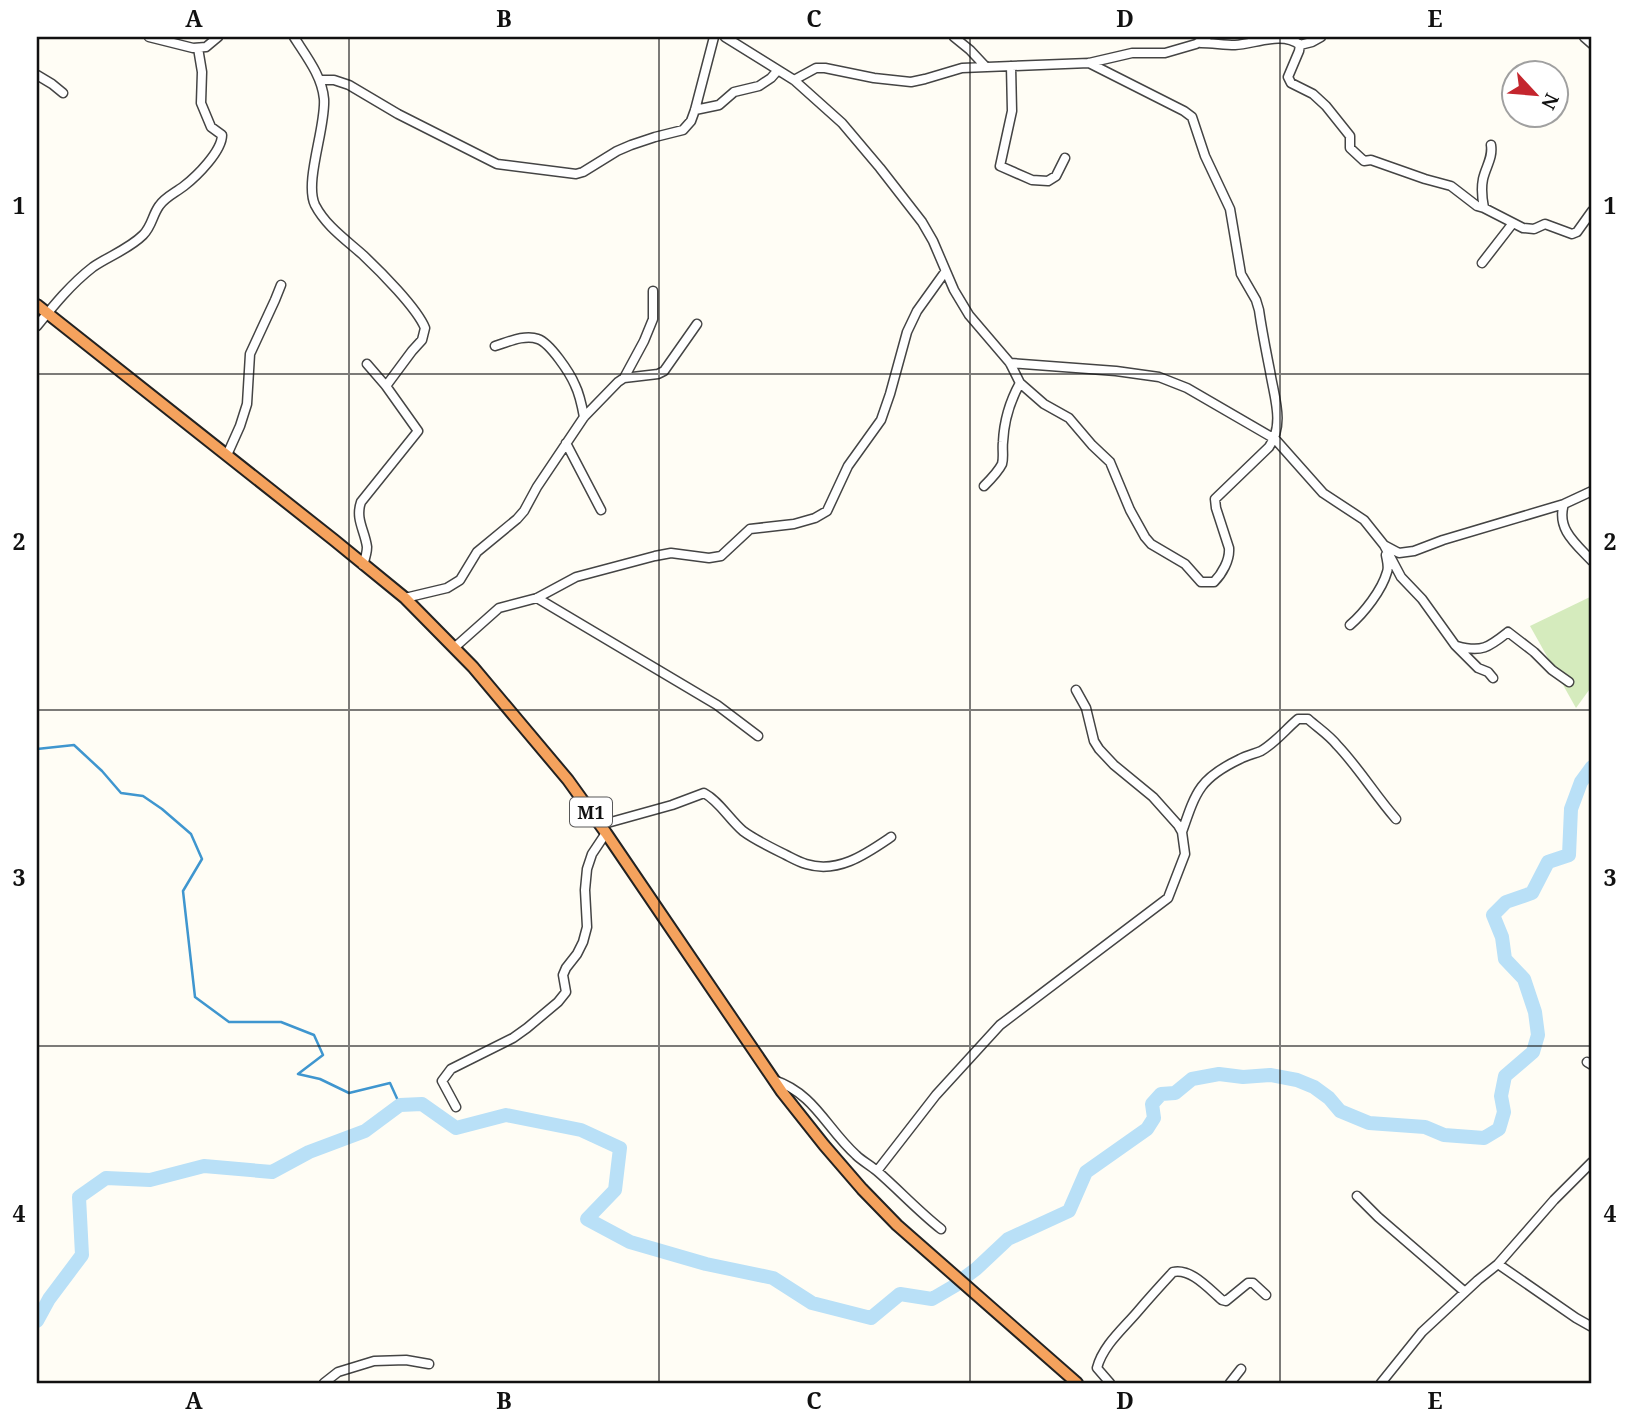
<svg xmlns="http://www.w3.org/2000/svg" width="1629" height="1420" viewBox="0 0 1629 1420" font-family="'Noto Serif',serif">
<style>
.green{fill:#d5ebbd}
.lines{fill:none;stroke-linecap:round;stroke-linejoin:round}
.stream{stroke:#3f96cf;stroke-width:2.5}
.river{stroke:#b9e0f7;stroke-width:14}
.minor-casing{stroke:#444;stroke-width:11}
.highway-casing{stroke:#222;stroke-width:14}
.minor{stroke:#fff;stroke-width:8}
.highway{stroke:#f5a25d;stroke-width:10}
.grid{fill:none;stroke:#111;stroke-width:2;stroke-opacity:0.55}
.labels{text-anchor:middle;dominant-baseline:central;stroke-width:7;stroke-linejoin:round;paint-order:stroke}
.shield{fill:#fff;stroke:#585858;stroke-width:2}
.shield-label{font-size:18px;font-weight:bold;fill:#111}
.neatline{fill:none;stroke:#111;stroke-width:2.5}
.grid-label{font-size:23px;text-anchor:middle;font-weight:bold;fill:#111}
</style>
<rect width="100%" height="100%" fill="#fffdf5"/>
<path class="green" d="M1592,596V686L1576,708L1530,626Z"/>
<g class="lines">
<path class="stream" d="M37,749L74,745L102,771L121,793L143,796L162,809L191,834L202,859L183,891L195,997L229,1022H281L314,1035L323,1055L298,1074L320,1079L349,1093L390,1083L400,1105"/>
<path class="river" d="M964,1278L976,1269L1008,1239L1069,1211L1086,1172L1147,1129L1154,1118L1152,1104L1161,1094L1175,1093L1192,1079L1219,1074L1243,1077L1270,1075L1297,1080L1314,1087L1329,1098L1340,1111L1369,1123L1425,1127L1444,1135L1484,1138L1499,1129L1504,1112L1501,1096L1505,1076L1533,1052L1538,1035L1535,1012L1524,979L1505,959L1502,937L1493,915L1506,902L1532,893L1548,862L1569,855L1571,809L1581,782L1592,767
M37,1321L49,1299L82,1255L79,1197L106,1178L150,1180L204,1166L272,1172L309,1152L365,1131L400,1105L422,1104L456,1128L506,1115L581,1130L620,1148L615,1190L587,1219L630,1242L706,1264L773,1278L812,1303L871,1318L900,1294L932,1299L956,1285"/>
<g class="minor-casing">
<path id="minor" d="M149,37L193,48L206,47L218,37
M294,37C306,56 322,76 324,99C326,127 304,182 315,205C326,226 345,239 363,255C380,271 417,308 425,328L422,340L412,351L386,386
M725,37L794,80L842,123L880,168L922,222L933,241L954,290L969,315L1010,363L1020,383L1044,404L1069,418L1092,445L1110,462L1130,510L1145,537L1151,544L1185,564L1201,582H1214C1222,574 1230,560 1229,548L1216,508L1215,499L1269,447C1285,424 1274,397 1270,371C1266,351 1262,331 1259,310L1256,300L1241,274L1230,209L1205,156L1192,117L1184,111L1089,63
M954,37L970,50L985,66
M1584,37L1592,44
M1201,43C1212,43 1224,45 1235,45C1255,44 1282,31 1300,45L1299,51L1288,77L1291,83L1313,94L1326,106L1350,136V148L1364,161L1371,160L1425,179L1451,186L1477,206L1484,208
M1300,45L1312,42L1321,37
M1011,66L1012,111L1000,166L1032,180L1048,181L1056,176L1065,158
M37,75L52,84L63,93
M320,80H334L349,85L398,114L497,164L576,174L583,172L617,151L631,145L655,137L683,130L691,121L695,110L714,37
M794,80L816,68H825L874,78L911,82L925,79L962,68L1089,63L1132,53H1165L1196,44L1207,37
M695,110L719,105L734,92L759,86L771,78L778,70
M1491,145C1493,158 1486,166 1483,179C1481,189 1482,198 1484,208L1523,228L1534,229L1545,224L1572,234L1577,232L1592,211
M1482,263L1513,223
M37,326C54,305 71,284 93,267C109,256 129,249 143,235C152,226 152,216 159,206C165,197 175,193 184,186C197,176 222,151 222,135L211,127L201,103L202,72L198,48
M495,346C508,342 525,334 538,339C550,343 570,373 575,385C580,395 582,406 584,417
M1010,363L1116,371L1159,377L1187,388L1275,439L1323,493L1364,520L1384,545L1401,577L1422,599L1455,645L1478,668L1488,672L1493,678
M624,378L644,341L653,319V291
M566,443L601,510
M227,455L240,426L247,404L250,354L275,300L281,285
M984,486C990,480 998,472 1002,464C1004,457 1002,449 1003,442C1004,421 1010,401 1020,383
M1564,504C1556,529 1576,544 1592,561
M1384,545L1399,553L1414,551L1443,540L1564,504L1592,491
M363,565C365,559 367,553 367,547C365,531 355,519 361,502L418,431L386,386L367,364
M405,598L447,588L460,580L477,552L517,519L524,511L537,487L584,417L618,382L624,378L658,374L664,371L697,324
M537,598L717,705L758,736
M1350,625C1364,613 1382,590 1387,572C1389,567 1387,561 1386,555
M1457,646C1482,653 1489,647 1508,632L1534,652L1552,670L1569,682
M454,648L499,608L537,598L576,577L655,556L671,553L709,558L721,556L750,529L794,524L815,518L827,511L848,466L881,420L890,394L907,332L917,311L945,272
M600,825L672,805L704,793C719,801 729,819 743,831C755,840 772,848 786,855C792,858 799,862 806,864C838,874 866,854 891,837
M1182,832C1196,791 1200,778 1240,759C1247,755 1254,754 1261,751C1275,743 1286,729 1298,719H1308C1318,728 1329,735 1337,745C1359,768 1375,795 1396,819
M1587,1062L1592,1065
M774,1080C815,1094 826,1128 856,1155C862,1161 870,1165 877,1171C899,1190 918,1211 941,1229
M456,1107L442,1081L451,1069L513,1038L527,1028L558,1002L566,992L563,975L566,968L577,954L583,942L587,927L585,890L587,869L592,854L606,833
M877,1171L936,1095L1000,1025L1168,898L1185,854L1182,832L1178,825L1153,797L1114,765L1099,749L1094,741L1086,708L1076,690
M1357,1196L1378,1217L1465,1292
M1498,1264L1576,1318L1592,1327
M324,1383L338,1372L374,1361L406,1360L429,1364
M1110,1383L1097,1368C1103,1345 1124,1328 1139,1310C1150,1297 1161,1285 1173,1272C1191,1268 1208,1288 1222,1300L1226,1301L1248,1283H1253L1266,1295
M1230,1383L1241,1369
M1381,1383L1422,1332L1478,1280L1498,1264L1554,1200L1592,1162"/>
</g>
<g class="highway-casing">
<path id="highway" d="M37,305L334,540L405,598L473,667L568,780L606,833L782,1092L824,1145L862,1189L897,1225L1077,1383"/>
</g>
<use href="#minor" class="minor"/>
<use href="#highway" class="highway"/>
</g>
<path class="grid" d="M349,37V1383M659,37V1383M970,37V1383M1280,37V1383M37,374H1592M37,710H1592M37,1046H1592"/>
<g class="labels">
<rect class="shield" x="570" y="797.5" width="42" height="29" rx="5"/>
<g class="shield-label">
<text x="591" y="812">M1</text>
</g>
</g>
<rect width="1629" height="1420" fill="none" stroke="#ffffff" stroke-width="77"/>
<g transform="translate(1535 94) rotate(116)"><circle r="33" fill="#ffffff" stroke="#a0a0a0" stroke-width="2"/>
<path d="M0-5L12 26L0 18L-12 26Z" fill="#c4262e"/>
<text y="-10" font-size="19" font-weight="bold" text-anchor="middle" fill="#111111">N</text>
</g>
<rect x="38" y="38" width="1552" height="1344" class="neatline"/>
<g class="grid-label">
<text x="194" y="27">A</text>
<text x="504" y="27">B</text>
<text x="814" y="27">C</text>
<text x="1125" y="27">D</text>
<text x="1435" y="27">E</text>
<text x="19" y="214">1</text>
<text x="1610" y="214">1</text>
<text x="19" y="550">2</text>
<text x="1610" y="550">2</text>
<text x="19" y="886">3</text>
<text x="1610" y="886">3</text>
<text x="19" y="1222">4</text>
<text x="1610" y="1222">4</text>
<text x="194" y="1409">A</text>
<text x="504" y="1409">B</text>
<text x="814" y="1409">C</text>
<text x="1125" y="1409">D</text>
<text x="1435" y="1409">E</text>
</g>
</svg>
